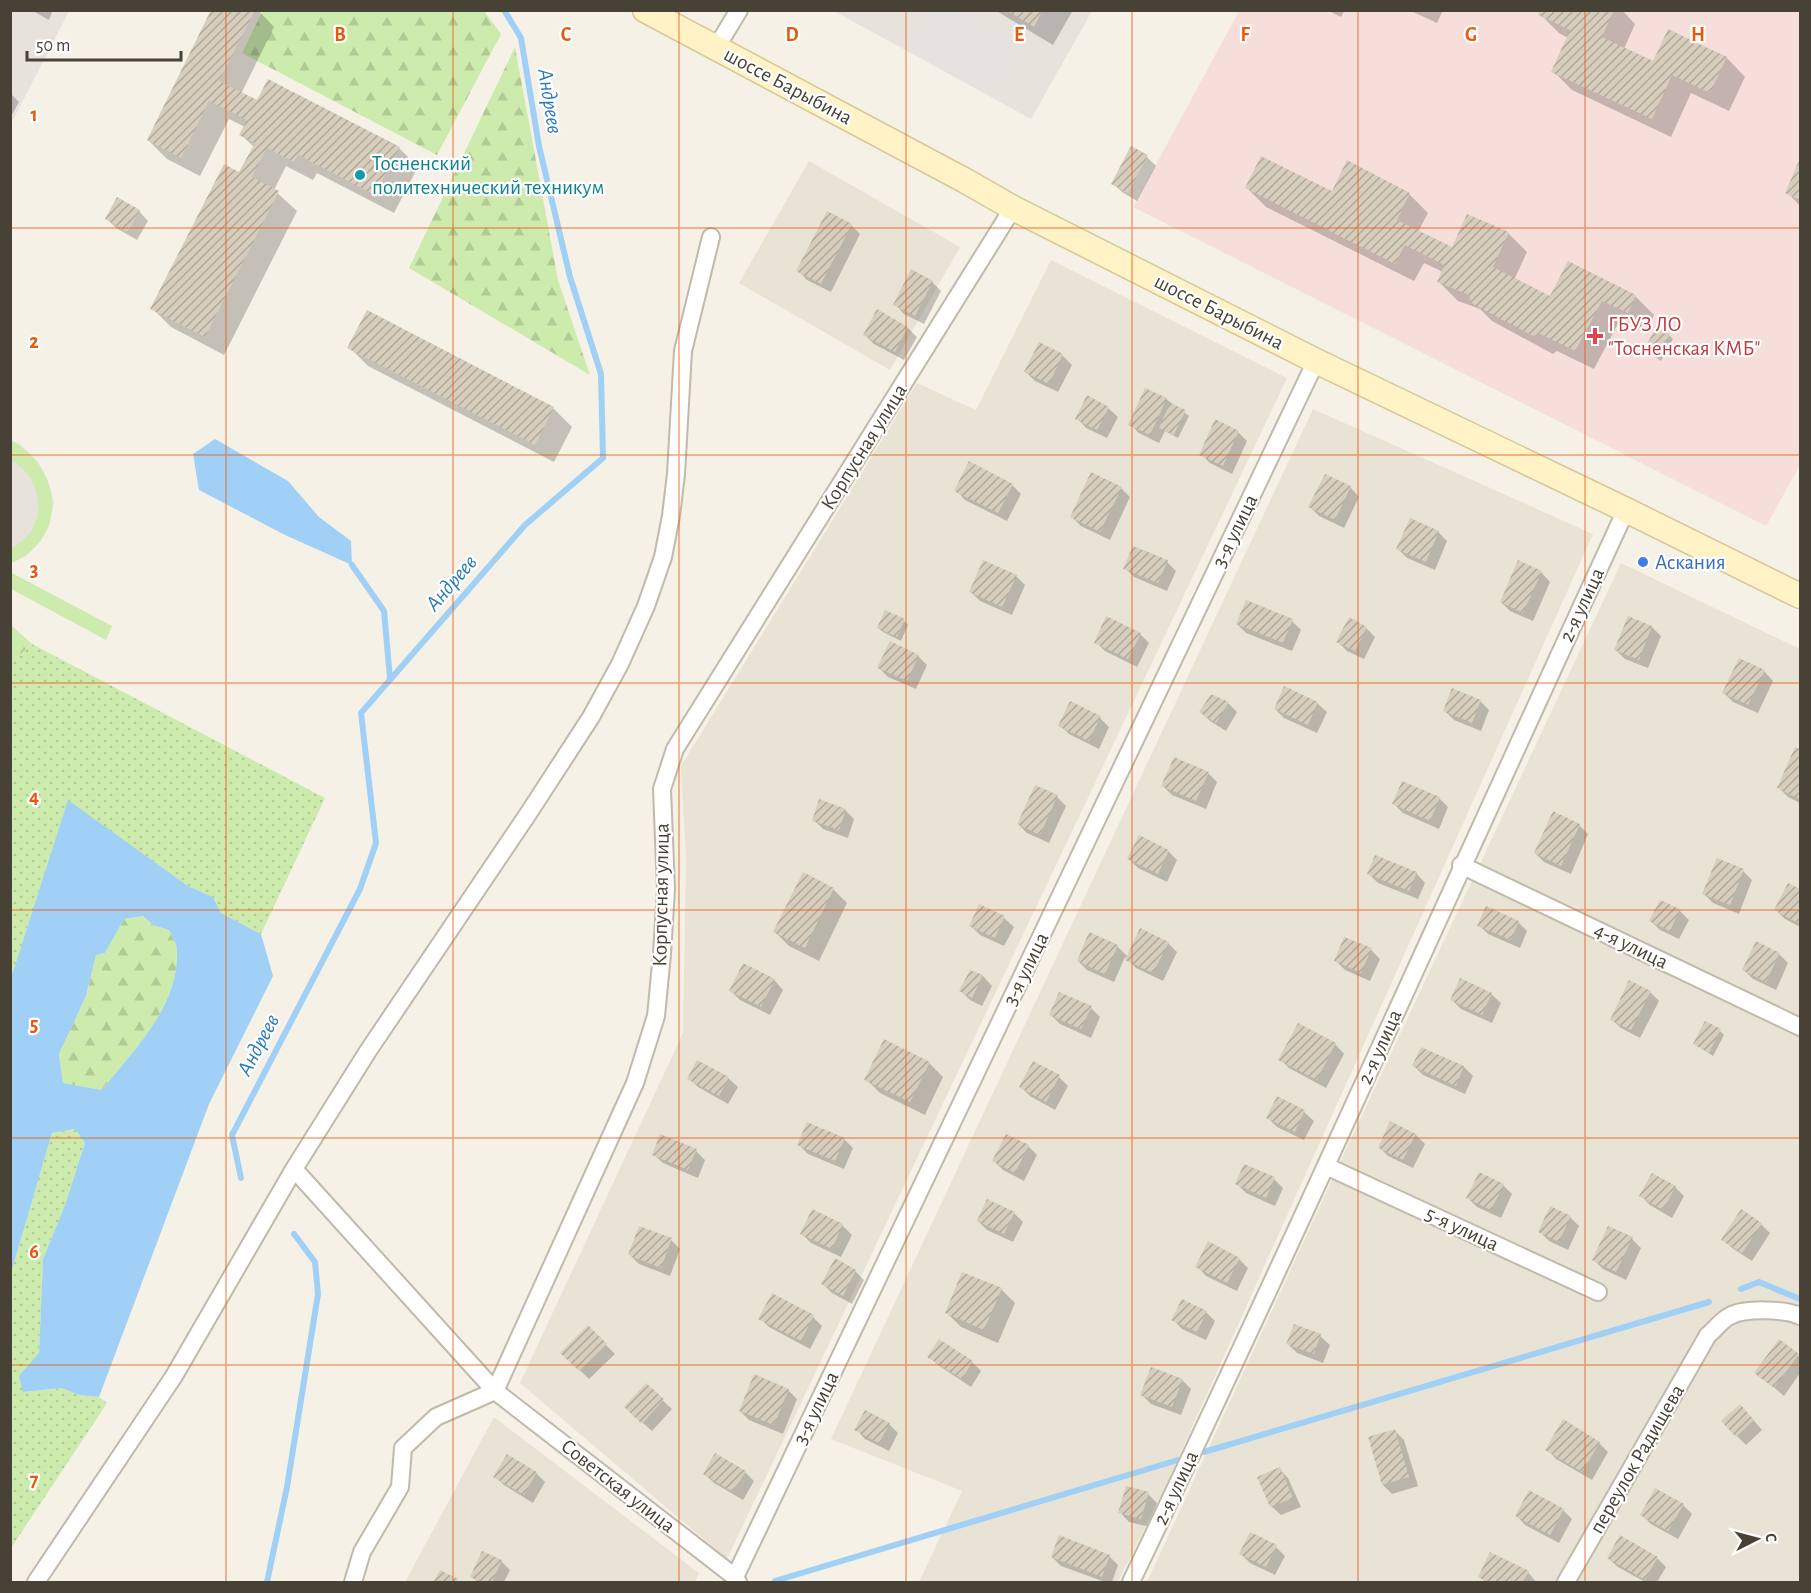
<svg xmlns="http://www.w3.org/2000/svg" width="1811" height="1593" viewBox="0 0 1811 1593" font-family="'Alegreya Sans',sans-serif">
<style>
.residential{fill:#e9e3d5}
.industrial{fill:#e7e2dc}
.medical{fill:#f6dfda}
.grass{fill:url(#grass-dots)}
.forest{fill:url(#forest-firs)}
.pitch{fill:#ceebae}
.parking{fill:#e6e3df}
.water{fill:#a0d0f5;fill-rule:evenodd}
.shadow{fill:#0003}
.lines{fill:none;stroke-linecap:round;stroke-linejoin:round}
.stream{stroke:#a0d0f5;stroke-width:6}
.building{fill:url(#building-hatch)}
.minor-casing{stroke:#c1b9a9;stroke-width:20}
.secondary-casing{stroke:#d7c795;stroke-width:27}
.minor{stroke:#fff;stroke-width:16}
.secondary{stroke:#fff3c7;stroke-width:24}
.grid{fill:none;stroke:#e8590c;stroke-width:1.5;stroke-opacity:0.55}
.culture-dot{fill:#0f9aa8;stroke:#fff;stroke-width:2}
.health-dot{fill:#e0444e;stroke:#fff;stroke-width:2}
.shop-dot{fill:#3f7fe0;stroke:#fff;stroke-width:2}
.labels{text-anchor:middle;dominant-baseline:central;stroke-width:4.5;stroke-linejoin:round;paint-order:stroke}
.street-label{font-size:21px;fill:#484236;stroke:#fff}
.culture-label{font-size:21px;fill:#0d838f;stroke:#fff;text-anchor:start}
.health-label{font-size:21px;fill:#be3a42;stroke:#fff;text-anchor:start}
.shop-label{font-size:21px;fill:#366cbe;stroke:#fff;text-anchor:start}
.water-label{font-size:22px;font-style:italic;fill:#2879bb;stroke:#fff}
.grid-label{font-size:20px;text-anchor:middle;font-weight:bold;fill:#e8590c;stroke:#fff;stroke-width:4.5;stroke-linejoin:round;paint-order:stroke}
</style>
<defs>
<pattern id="grass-dots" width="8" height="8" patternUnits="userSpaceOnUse" patternTransform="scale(1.5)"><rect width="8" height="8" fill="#ceebae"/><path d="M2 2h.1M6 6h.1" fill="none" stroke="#b2cb96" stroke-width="1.8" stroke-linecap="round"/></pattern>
<pattern id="forest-firs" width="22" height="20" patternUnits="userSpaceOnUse" patternTransform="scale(1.5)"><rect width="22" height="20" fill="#ceebae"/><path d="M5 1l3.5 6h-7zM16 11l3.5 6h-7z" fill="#b2cb96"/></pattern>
<pattern id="building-hatch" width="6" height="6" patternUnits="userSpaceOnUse" patternTransform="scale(1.5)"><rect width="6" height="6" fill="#d7cdbc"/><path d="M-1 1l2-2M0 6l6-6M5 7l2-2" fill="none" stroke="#b0a89a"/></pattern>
</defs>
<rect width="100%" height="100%" fill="#f5f1e7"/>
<path class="residential" d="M809,161L960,247L890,370L739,283Z
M1051,260L1287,378L727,1559L520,1383L683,1033L686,859L681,766L917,383L976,410Z
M1313,409L1593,534L1167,1483L1118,1582H919L962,1491L831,1439Z
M1621,563L1800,649V1582H1147L1343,1156Z
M494,1417L699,1573L695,1582H405Z"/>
<path class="industrial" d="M11,10L69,11L11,124L10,11Z
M834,11H1092L1031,119Z
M10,440L20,444L38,462L47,479L54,502L49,526L39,543L25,557L11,563Z"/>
<path class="medical" d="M1239,11H1800V465L1766,526L1133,207Z"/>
<path class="grass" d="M32,644L325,798L261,934L221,913L213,897L188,886L68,801L11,978V662Z
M75,1129L85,1143L65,1205L43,1259L39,1353L23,1392L61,1388L80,1395L99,1397L107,1403L11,1548V1273L52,1133Z"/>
<path class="forest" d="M263,10L484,11L501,34L437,155L242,53Z
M515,47L558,280L590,375L409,268Z
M11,625L32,644L11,662Z
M143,916L153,925L169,930C172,936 177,944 177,951C179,1007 134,1049 102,1090L63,1083L59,1054L86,996L96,955L105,953L124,919Z"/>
<path class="pitch" d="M10,440C63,467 69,539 11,563V549C18,543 27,538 32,530C46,504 35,473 11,460Z
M10,572L112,626L106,640L11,589Z"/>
<path class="parking" d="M921,11H964L1025,44L996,98L902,46Z"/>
<path class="water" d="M215,439L288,481L319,517L351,541L352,565L285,535L199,490L193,454Z
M68,800L188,886L213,897L221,913L261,934L273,976L209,1104L99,1397L80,1395L61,1388L23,1392L19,1376L39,1353L43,1259L65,1205L85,1143L75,1129L52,1133L11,1273V978ZM143,916L153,925L169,930C172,936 177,944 177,951C179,1007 134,1049 102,1090L63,1083L59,1054L86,996L96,955L105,953L124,919Z"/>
<path class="shadow" d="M31,10H53L49,20Z
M213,10H258L274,27L241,94L258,102L399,148L418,167L394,213L317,173L313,180L286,166L274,190L297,211L224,355L171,327L152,308L240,174L254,147L241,135L245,127L229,119L200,176L167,159L148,140Z
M995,10H1073L1053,45Z
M1327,10H1345L1341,17Z
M1409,10H1443L1437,23Z
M1542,10H1622L1635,24L1624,49L1654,63L1669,31L1727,58L1745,77L1729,111L1691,93L1671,137L1572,90L1553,71L1568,38L1559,33L1540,14Z
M10,93L19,102L10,118Z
M1132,148L1147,157L1156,166L1137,201L1122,192L1113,183Z
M1800,162V206L1787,192Z
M1247,188L1333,194H1409L1428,213L1418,232L1453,249L1508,233L1527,252L1514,280L1551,298L1635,296L1654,315L1647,331L1621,318L1594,369L1557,351L1553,354L1492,321L1480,309L1458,301L1439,282L1443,272L1424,263L1414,281L1266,207Z
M118,199L139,211L148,221L137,240L116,228L107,219Z
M851,225L860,234L831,292L807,280L798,270Z
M932,282L941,291L924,324L904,314L895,304Z
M908,328L917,337L904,360L874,344L865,335Z
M1669,335L1673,339L1661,361L1645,350Z
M1040,344L1063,356L1072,365L1058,392L1035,381L1026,372Z
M349,347L553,408L572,427L554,462L368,366Z
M1166,399L1189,416L1178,438L1165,431L1159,443L1139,433L1130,424Z
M1108,408L1118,417L1107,438L1086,428L1077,418Z
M1238,432L1247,441L1232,474L1210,463L1201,454Z
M1012,485L1021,494L1007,521L965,500L956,490Z
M1350,487L1359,497L1344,528L1319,516L1310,507Z
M1121,488L1130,497L1110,540L1081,526L1072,517Z
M1438,532L1447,541L1435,570L1407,558L1398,549Z
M1167,562L1176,571L1167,591L1134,577L1125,568Z
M1541,572L1550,582L1533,621L1510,611L1501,602Z
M1016,576L1025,585L1012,615L980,601L971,592Z
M1628,618L1652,627L1661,636L1648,668L1625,659L1616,650Z
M904,621L908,625L901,641L883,632L878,628Z
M1292,621L1301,630L1292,651L1246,633L1237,624Z
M1366,628L1375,637L1364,659L1347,651L1338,642Z
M1140,634L1149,643L1137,667L1105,651L1096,642Z
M918,656L927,665L916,689L888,677L879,668Z
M1764,671L1773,681L1758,713L1733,702L1724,693Z
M1285,688L1317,703L1327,712L1317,733L1284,718L1275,709Z
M1480,701L1489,710L1481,731L1454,720L1445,711Z
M1071,703L1100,718L1109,727L1099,749L1069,734L1060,725Z
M1228,703L1237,712L1226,731L1210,721L1201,712Z
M1796,748L1800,750V803L1788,797L1779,788Z
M1208,773L1217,782L1206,809L1172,795L1163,786Z
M1057,797L1066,806L1049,843L1027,833L1018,824Z
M1439,798L1448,807L1439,829L1403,813L1394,804Z
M845,810L854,819L848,838L823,829L814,820Z
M1579,825L1588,834L1571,874L1544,862L1535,853Z
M1168,851L1177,860L1167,882L1138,868L1129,859Z
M1743,871L1752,880L1739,914L1713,903L1704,894Z
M1416,873L1425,883L1418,899L1378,883L1369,874Z
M803,874L833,889L847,903L819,961L789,946L775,932Z
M1788,885L1800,891V927L1785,919L1776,910Z
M1660,902L1680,911L1689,920L1679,939L1660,930L1651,921Z
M980,906L1004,918L1014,927L1004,946L980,935L971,926Z
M1518,922L1527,931L1520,948L1488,934L1479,925Z
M1168,943L1177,952L1163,981L1136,968L1125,957L1114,982L1087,970L1078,961L1117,946L1128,957Z
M1371,950L1380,959L1370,981L1345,970L1336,961Z
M1779,954L1788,963L1776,990L1753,979L1744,970Z
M971,971L983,976L992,986L982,1006L970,1000L961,991Z
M774,980L783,990L770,1015L740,1000L731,991Z
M1461,980L1491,994L1501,1003L1492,1023L1461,1009L1452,1000Z
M1650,992L1659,1001L1640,1038L1621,1028L1611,1019Z
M1091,1008L1100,1017L1091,1038L1060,1024L1051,1015Z
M1720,1031L1724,1035L1713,1056L1695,1044Z
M1335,1044L1344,1054L1326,1088L1289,1068L1280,1059Z
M1422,1048L1464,1067L1473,1076L1465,1094L1423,1075L1414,1066Z
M698,1062L728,1078L738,1087L728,1104L698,1087L689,1078Z
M929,1063L943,1077L925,1115L880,1093L866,1079Z
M1034,1063L1059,1077L1068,1086L1055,1110L1030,1096L1021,1087Z
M1277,1098L1304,1112L1314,1121L1304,1140L1277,1127L1268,1118Z
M1391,1123L1416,1135L1425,1144L1413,1168L1388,1156L1379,1147Z
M844,1139L853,1148L844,1169L808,1154L799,1145Z
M1028,1146L1037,1155L1024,1181L1003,1170L994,1161Z
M696,1151L705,1160L698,1178L663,1163L653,1154Z
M1274,1179L1283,1188L1275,1206L1246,1193L1237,1184Z
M1503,1185L1512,1194L1501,1218L1477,1207L1468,1198Z
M1675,1187L1684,1196L1672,1218L1650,1205L1641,1196Z
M813,1211L843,1226L852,1235L841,1257L811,1243L802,1234Z
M1742,1211L1761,1224L1770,1233L1752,1261L1732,1248L1723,1239Z
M1014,1213L1023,1222L1013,1242L987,1230L978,1221Z
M1570,1217L1579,1226L1568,1250L1549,1241L1540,1232Z
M1632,1239L1641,1248L1626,1280L1603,1269L1594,1260Z
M671,1240L680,1249L670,1276L639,1264L630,1255Z
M1239,1259L1248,1268L1237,1291L1206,1276L1197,1266Z
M855,1271L864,1280L852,1304L832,1293L823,1284Z
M1001,1289L1015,1303L998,1343L961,1327L947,1313Z
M1206,1312L1215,1321L1206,1340L1182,1329L1173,1319Z
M813,1317L822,1326L810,1349L769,1327L760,1318Z
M1295,1326L1320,1336L1330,1345L1323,1363L1297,1353L1288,1344Z
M588,1327L615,1354L589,1379L562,1353Z
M939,1341L972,1362L981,1371L971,1387L938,1365L929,1356Z
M1798,1355L1800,1358V1373L1784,1396L1756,1372Z
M1182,1380L1191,1389L1181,1415L1151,1404L1142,1395Z
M646,1385L672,1409L652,1431L635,1416Z
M788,1390L797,1399L783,1434L749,1420L740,1411Z
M1749,1415L1762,1430L1746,1445L1737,1436Z
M889,1424L898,1433L889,1451L865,1439L856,1429Z
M1395,1431L1404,1440L1418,1486L1392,1494L1383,1485Z
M1599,1443L1608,1452L1592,1480L1556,1459L1547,1449Z
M1279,1469L1288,1478L1301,1507L1281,1515L1271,1506Z
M745,1472L754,1481L743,1500L714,1483L705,1474Z
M536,1473L545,1482L533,1503L504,1485L495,1476Z
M1148,1494L1157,1503L1150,1527L1129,1522L1120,1512Z
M1683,1505L1692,1514L1678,1539L1651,1524L1642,1515Z
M1563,1510L1572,1519L1559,1543L1525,1525L1516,1515Z
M1276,1547L1285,1556L1275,1575L1250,1563L1241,1554Z
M1109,1556L1118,1565L1112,1582H1105L1061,1566L1052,1557Z
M1608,1558H1657L1666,1567L1657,1582H1645L1618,1567Z
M501,1561L510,1570L504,1582H478L472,1577Z
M1528,1572L1536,1582H1486L1480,1577Z"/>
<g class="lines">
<path class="stream" d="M352,565L384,611L390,679
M241,1178L232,1135L360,889L376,843L361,713L525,525L603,458L601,374L570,277L539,146L521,38L504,10
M1741,1289L1759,1282L1800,1299
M1204,1452L1709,1302
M775,1581L1178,1460
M267,1582L287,1487L318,1294L315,1262L294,1234"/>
</g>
<path class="building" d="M211,10H255L219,81L257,100L268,79L400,147L375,195L298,155L294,162L267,148L252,177L279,191L205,337L150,309L224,164L239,172L255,143L239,135L247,120L209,101L181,158L147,140Z
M1006,10H1043L1034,27Z
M1540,10H1614L1602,37L1653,61L1668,29L1727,57L1710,93L1672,75L1652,119L1551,72L1570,30L1538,15Z
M1131,146L1148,155L1128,193L1111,184Z
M1261,156L1332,191L1347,160L1410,193L1397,220L1452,247L1467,214L1509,232L1493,267L1550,296L1568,261L1636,295L1628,313L1602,301L1575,351L1538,333L1533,336L1471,303L1469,295L1437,282L1444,265L1405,245L1395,264L1245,188Z
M1800,158V200L1785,193Z
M117,197L140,210L128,232L105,219Z
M827,211L852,224L821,284L796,271Z
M911,269L933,281L915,316L893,305Z
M877,309L908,327L895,352L863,335Z
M367,310L554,407L535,445L347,348Z
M1657,326L1670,334L1657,358L1643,351Z
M1039,342L1063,354L1049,384L1024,372Z
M1145,388L1167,398L1150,435L1128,425Z
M1087,395L1109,407L1097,430L1075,419Z
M1170,403L1186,410L1174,435L1159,428Z
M1215,419L1239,431L1223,466L1199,455Z
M969,461L1013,484L998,513L954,491Z
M1091,472L1122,487L1100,532L1070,517Z
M1325,474L1351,486L1335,520L1308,507Z
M1410,518L1439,531L1426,562L1396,549Z
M1133,546L1168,560L1158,583L1123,569Z
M983,560L1017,575L1002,607L969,592Z
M1518,560L1542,571L1523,613L1500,602Z
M1246,600L1293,619L1283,643L1236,624Z
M885,610L905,619L897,637L877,628Z
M1106,616L1141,633L1128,659L1094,643Z
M1628,616L1652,626L1639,660L1614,650Z
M1349,617L1367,627L1355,651L1336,642Z
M890,641L919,655L907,681L877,668Z
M1739,658L1765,670L1748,705L1722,693Z
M1284,686L1318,702L1308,725L1274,709Z
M1452,688L1481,700L1472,723L1443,711Z
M1211,694L1229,702L1216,723L1199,712Z
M1070,701L1101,716L1089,741L1058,726Z
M1795,747L1800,749V799L1777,788Z
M1174,757L1209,772L1196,801L1161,786Z
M1402,781L1440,797L1430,821L1392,804Z
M1035,785L1058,795L1040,835L1017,824Z
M819,799L846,809L839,830L812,821Z
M1553,811L1580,824L1561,866L1534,853Z
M1139,835L1169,850L1158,874L1127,859Z
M1375,855L1417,872L1409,891L1367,874Z
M1717,858L1744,869L1730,905L1702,894Z
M803,872L834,888L805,948L773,932Z
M1788,883L1800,889V924L1774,910Z
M1660,900L1680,909L1670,931L1649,921Z
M979,904L1005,916L995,938L969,926Z
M1486,906L1519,921L1511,940L1477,926Z
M1140,928L1169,942L1153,973L1125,960Z
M1089,932L1118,945L1105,974L1077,961Z
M1344,937L1372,948L1361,973L1334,961Z
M1756,941L1780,953L1766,982L1742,970Z
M743,963L775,979L761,1007L729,991Z
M970,970L983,975L972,998L959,991Z
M1460,978L1492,993L1482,1015L1450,1000Z
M1629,980L1651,991L1631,1030L1610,1020Z
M1059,992L1092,1006L1081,1029L1049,1015Z
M1705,1021L1721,1029L1709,1053L1693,1044Z
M1298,1023L1336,1043L1317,1080L1278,1060Z
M884,1039L930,1062L910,1102L864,1080Z
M1421,1047L1464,1066L1456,1086L1412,1066Z
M697,1060L729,1077L719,1096L687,1079Z
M1033,1061L1060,1075L1046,1102L1019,1087Z
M1277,1096L1305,1110L1295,1132L1266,1118Z
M1390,1121L1416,1134L1403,1160L1378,1148Z
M807,1122L845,1138L835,1161L797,1145Z
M660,1134L697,1149L688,1170L652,1155Z
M1006,1134L1029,1145L1015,1173L992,1161Z
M1244,1164L1275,1177L1266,1198L1235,1184Z
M1479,1172L1504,1184L1491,1210L1466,1198Z
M1652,1173L1676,1186L1663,1210L1639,1196Z
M987,1199L1015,1212L1004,1234L977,1221Z
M1550,1206L1571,1216L1559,1242L1538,1232Z
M812,1209L843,1224L832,1249L800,1234Z
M1741,1209L1762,1223L1742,1253L1721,1240Z
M639,1226L672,1238L661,1268L628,1255Z
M1608,1226L1633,1237L1616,1272L1592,1260Z
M1208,1241L1240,1258L1227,1283L1195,1267Z
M835,1258L856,1270L843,1296L821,1284Z
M962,1272L1002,1288L984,1330L945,1313Z
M772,1293L814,1315L801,1341L758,1319Z
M1182,1299L1207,1311L1197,1332L1171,1320Z
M1294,1324L1321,1334L1314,1354L1286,1344Z
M588,1325L607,1344L579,1371L560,1353Z
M939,1339L973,1361L962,1379L927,1357Z
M1779,1339L1799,1354L1774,1388L1754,1373Z
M1151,1367L1183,1379L1172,1407L1140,1395Z
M754,1374L789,1389L774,1425L739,1411Z
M646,1383L664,1399L642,1424L624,1407Z
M1740,1404L1754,1420L1736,1437L1721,1421Z
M865,1410L890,1423L879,1443L854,1430Z
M1563,1419L1600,1442L1582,1472L1545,1450Z
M1395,1429L1409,1477L1382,1485L1368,1437Z
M715,1453L746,1471L733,1492L703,1474Z
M507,1454L537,1472L524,1495L493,1477Z
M1280,1467L1293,1498L1270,1507L1257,1477Z
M1126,1486L1149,1492L1141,1519L1118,1513Z
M1655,1488L1684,1504L1668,1531L1640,1515Z
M1529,1490L1564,1509L1550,1535L1515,1516Z
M1250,1532L1277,1545L1266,1567L1239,1554Z
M1059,1535L1110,1555L1102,1577L1051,1557Z
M1620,1535L1658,1557L1645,1580L1607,1558Z
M482,1551L502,1560L492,1582H482L470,1577Z
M1490,1552L1529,1571L1523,1582H1489L1478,1577Z
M440,1570L458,1579L456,1582H433Z"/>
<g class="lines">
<g class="minor-casing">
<path id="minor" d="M716,48L739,10
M1461,865L1800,1027
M1326,1166L1598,1292
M294,1169L495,1391L735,1577L738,1582
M735,1577L1316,361
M36,1582L174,1376L294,1169L368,1051L528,814L591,717L620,664L646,606L663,557L671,516L676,474L683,351L711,237
M353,1582L362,1552L400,1487L403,1448L436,1417L495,1391L635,1083L656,1016L662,954L666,889L662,789L675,749L1013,208
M1131,1582C1301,1227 1461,867 1626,510
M1566,1582L1708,1335C1715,1330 1722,1319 1730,1316C1744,1308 1786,1309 1800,1316"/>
</g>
<g class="secondary-casing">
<path id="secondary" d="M645,10L964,180L1013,208L1316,361L1626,510L1800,596"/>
</g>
<use href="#minor" class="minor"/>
<use href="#secondary" class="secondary"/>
</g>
<path class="grid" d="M226,10V1582M453,10V1582M679,10V1582M906,10V1582M1132,10V1582M1358,10V1582M1585,10V1582M10,228H1800M10,455H1800M10,683H1800M10,910H1800M10,1138H1800M10,1365H1800"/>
<circle class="culture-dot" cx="360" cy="175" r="6"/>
<path class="health-dot" d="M1592 327h6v6h6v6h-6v6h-6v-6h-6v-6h6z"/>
<circle class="shop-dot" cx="1643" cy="562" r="6"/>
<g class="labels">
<g class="street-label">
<text transform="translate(788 86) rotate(28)">шоссе Барыбина</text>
<text transform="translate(1219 312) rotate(27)">шоссе Барыбина</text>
<text transform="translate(864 447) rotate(-58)">Корпусная улица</text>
<text transform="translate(1235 531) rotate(-64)">3-я улица</text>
<text transform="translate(1582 605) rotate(-65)">2-я улица</text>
<text transform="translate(661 895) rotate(-89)">Корпусная улица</text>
<text transform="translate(1631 946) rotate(26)">4-я улица</text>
<text transform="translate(1026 969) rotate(-64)">3-я улица</text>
<text transform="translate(1380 1047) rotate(-66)">2-я улица</text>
<text transform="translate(1462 1229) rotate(25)">5-я улица</text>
<text transform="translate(816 1408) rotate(-64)">3-я улица</text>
<text transform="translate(1637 1459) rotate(-60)">переулок Радищева</text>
<text transform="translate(618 1486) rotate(38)">Советская улица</text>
<text transform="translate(1176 1488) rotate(-65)">2-я улица</text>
</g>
<g class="culture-label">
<text x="372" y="163">Тосненский<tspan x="372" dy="24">политехнический техникум</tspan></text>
</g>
<g class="health-label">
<text x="1608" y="324">ГБУЗ ЛО<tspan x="1608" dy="24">"Тосненская КМБ"</tspan></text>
</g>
<g class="shop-label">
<text x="1655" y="562">Аскания</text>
</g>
<g class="water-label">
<text transform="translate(550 101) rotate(81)">Андреев</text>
<text transform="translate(451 583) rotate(-49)">Андреев</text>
<text transform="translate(258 1045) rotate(-62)">Андреев</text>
</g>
</g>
<g class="grid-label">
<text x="340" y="41">B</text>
<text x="566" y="41">C</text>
<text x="792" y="41">D</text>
<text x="1019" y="41">E</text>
<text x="1245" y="41">F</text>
<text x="1471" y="41">G</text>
<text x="1698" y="41">H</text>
<text x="34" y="121">1</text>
<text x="34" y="348">2</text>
<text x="34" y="576">3</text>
<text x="34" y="803">4</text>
<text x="34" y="1031">5</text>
<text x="34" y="1258">6</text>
<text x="34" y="1486">7</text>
</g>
<rect width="1811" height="1593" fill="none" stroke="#484236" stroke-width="24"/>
<g transform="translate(1757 1539) rotate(84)" stroke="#ffffff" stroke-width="4.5" paint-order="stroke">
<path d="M0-4.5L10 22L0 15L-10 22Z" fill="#484236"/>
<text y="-9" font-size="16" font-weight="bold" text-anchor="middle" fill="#484236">С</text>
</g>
<path d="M27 51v9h154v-9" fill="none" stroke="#484236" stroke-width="3"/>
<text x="36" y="51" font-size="18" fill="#484236" stroke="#ffffff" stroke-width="4.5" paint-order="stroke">50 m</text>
</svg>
